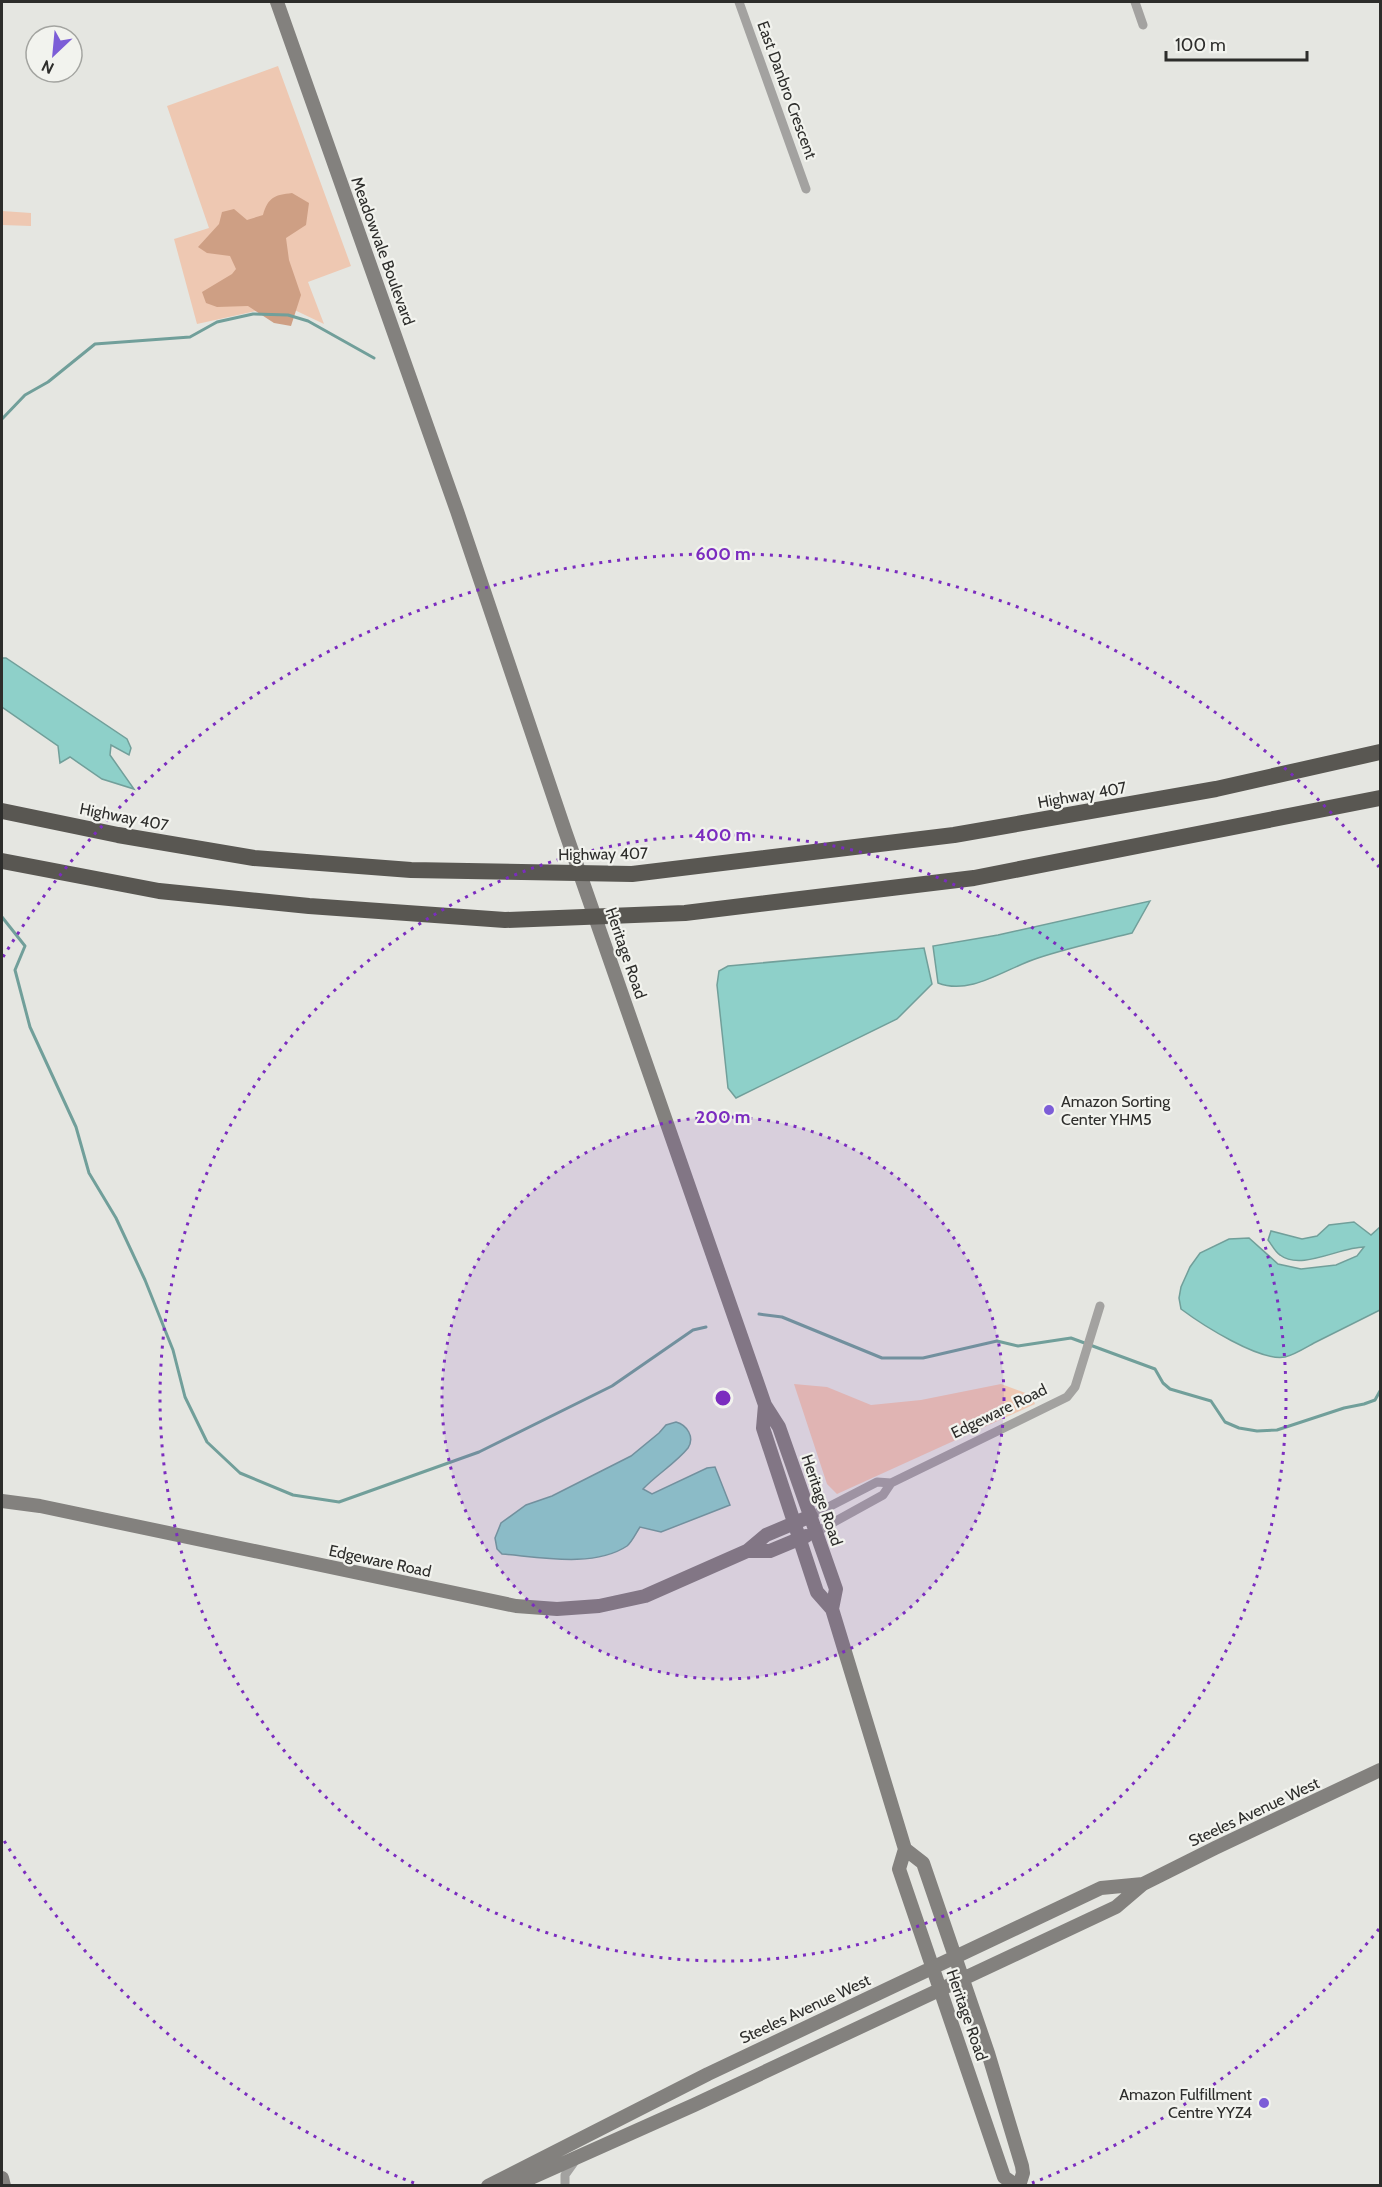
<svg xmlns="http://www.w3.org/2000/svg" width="1382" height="2187" viewBox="0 0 1382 2187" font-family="Cabin,sans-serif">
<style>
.green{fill:#eec8b2}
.forest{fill:#ce9f84}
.water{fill:#8ed0c9;stroke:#719f9a;stroke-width:1.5}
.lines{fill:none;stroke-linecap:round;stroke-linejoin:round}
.stream{stroke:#719f9a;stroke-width:3}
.street{stroke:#a3a2a0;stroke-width:9}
.secondary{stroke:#83817e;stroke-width:14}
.highway{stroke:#595752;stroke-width:16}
.ring{fill:none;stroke:#7b2cbf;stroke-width:3;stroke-dasharray:3 6}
.poi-dot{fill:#7c5dd7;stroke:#f2f3ee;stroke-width:2}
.labels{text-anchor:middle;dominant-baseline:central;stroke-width:4.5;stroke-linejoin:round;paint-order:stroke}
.street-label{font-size:16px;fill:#2d2d2b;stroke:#f2f3ee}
.poi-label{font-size:16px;fill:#2d2d2b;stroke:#f2f3ee;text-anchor:start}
.centre{fill:#7b2cbf;stroke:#f2f3ee;stroke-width:3}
.ring-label{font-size:18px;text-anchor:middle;font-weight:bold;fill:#7b2cbf;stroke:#f2f3ee;stroke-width:4.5;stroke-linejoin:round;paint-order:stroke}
</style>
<rect width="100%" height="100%" fill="#e5e6e1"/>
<path class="green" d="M278,66L351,266L308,282L324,324L284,305L197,324L174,239L209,228L167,106Z
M2,211L31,213V226L2,225Z
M794,1384L827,1387L871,1405L921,1400L1001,1384L1031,1395L1035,1404L837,1494L827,1484Z"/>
<path class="forest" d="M292,193L309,203L306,225L286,238L289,260L301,295L291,326L274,323L248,306L217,307L206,303L202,292L232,274L236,269L230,256L207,253L198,247L219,224L222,212L234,209L247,220L263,215C268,197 275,195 292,193Z"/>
<path class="water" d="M2,658H6L127,739L131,748L129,755L111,745L110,755L134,789L102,779L70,757L60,763L58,746L2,707Z
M1150,901L1132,933C1100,941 1068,948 1038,958C1006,968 971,996 938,983L933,946L998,935Z
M924,948L932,984L897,1019L736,1098L728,1088L717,985L719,971L728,966Z
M1354,1222L1371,1235L1380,1227V1310C1358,1321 1336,1332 1314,1343C1305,1348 1294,1355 1285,1357C1260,1362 1201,1324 1181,1309L1179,1298L1181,1287L1190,1267L1200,1253L1229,1239L1249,1238L1278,1264L1301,1269L1336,1265L1357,1256L1364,1247C1340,1247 1301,1271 1280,1255C1275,1252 1272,1245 1268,1240L1271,1231L1302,1239L1317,1236L1329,1225Z
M676,1422C687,1425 695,1437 688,1448C676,1463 656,1475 643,1489L652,1494L707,1468L715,1467L730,1505L661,1532L640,1527C636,1533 632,1542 627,1546C594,1568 539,1557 502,1554L497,1549L495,1538L501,1523L526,1505L552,1496L631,1456L659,1433L666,1425Z"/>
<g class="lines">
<path class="stream" d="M2,419L25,395L48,382L95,344L190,337L217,322L253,314L288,315L308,321L374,358
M2,917L25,946L15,970L30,1027L76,1127L89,1173L116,1218L145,1280L173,1350L185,1397L207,1442L240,1473L293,1495L339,1502L479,1452L612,1386L693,1330L706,1327
M759,1314L782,1317L882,1358H923L997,1341L1018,1346L1071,1338L1155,1369L1163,1383L1170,1389L1211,1401L1225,1422L1239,1428L1257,1431L1277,1430L1344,1408L1364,1404L1375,1400L1380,1391"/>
<path class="street" d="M739,2L806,189
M1135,2L1143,25
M811,1516L877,1482L891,1483L1067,1397L1075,1387L1100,1306
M816,1532L883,1495L891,1483
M565,2186V2175L575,2161"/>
<path class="secondary" d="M277,2L457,511L565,831L765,1405L779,1427L836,1589L832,1609
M765,1405L763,1428L817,1592L832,1609L905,1849L899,1869L1004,2177L1017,2186
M2,1501L40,1506L516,1606L557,1609L599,1606L645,1596L747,1551L766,1535L811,1516
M747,1551H770L806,1536
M905,1849L923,1863L988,2053L1022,2166L1023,2173L1019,2186
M2,2178L4,2186
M488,2186L708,2074L1101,1888L1143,1884
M513,2186L694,2105L1116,1907L1143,1884L1215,1848L1380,1770"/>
<path class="highway" d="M2,811L118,835L254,858L411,870L632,874L954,835L1216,789L1380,752
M2,861L159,891L309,906L505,920L685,913L974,878L1380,798"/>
</g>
<circle cx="723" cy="1398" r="281" fill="#7b2cbf" fill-opacity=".12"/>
<g class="ring">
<circle cx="723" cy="1398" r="281"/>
<circle cx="723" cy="1398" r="563"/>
<path d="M1379 1929A844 844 0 0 1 1032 2183M414 2183A844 844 0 0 1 3 1839M3 957A844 844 0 0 1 1379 867"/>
</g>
<g class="poi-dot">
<circle cx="1049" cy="1110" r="6"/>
<circle cx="1264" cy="2103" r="6"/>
</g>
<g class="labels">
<g class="street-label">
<text transform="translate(787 90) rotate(70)">East Danbro Crescent</text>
<text transform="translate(383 251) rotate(70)">Meadowvale Boulevard</text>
<text transform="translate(1082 795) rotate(-10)">Highway 407</text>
<text transform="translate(124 817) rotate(11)">Highway 407</text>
<text transform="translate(603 854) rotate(-1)">Highway 407</text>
<text transform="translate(626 953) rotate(71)">Heritage Road</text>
<text transform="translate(999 1411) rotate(-26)">Edgeware Road</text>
<text transform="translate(822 1500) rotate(71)">Heritage Road</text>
<text transform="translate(380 1561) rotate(12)">Edgeware Road</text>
<text transform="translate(1254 1812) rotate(-25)">Steeles Avenue West</text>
<text transform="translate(805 2009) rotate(-25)">Steeles Avenue West</text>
<text transform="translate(967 2015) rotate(71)">Heritage Road</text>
</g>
<g class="poi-label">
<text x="1061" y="1101">Amazon Sorting<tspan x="1061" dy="18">Center YHM5</tspan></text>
<text x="1252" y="2094" text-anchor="end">Amazon Fulfillment<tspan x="1252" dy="18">Centre YYZ4</tspan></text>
</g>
</g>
<circle cx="723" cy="1398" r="9" class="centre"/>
<g class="ring-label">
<text x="723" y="560">600 m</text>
<text x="723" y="841">400 m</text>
<text x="723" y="1123">200 m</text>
</g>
<rect width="1382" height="2187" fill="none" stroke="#2d2d2b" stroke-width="6"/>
<g transform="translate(54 54) rotate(206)"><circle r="28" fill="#f2f3ee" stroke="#a3a4a0" stroke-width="1.5"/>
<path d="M0-4.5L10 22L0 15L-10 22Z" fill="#7c5dd7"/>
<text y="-9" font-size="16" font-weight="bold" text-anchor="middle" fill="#2d2d2b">N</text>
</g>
<path d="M1166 51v9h141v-9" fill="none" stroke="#2d2d2b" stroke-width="3"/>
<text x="1175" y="51" font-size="18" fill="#2d2d2b" stroke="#f2f3ee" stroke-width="4.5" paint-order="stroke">100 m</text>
</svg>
